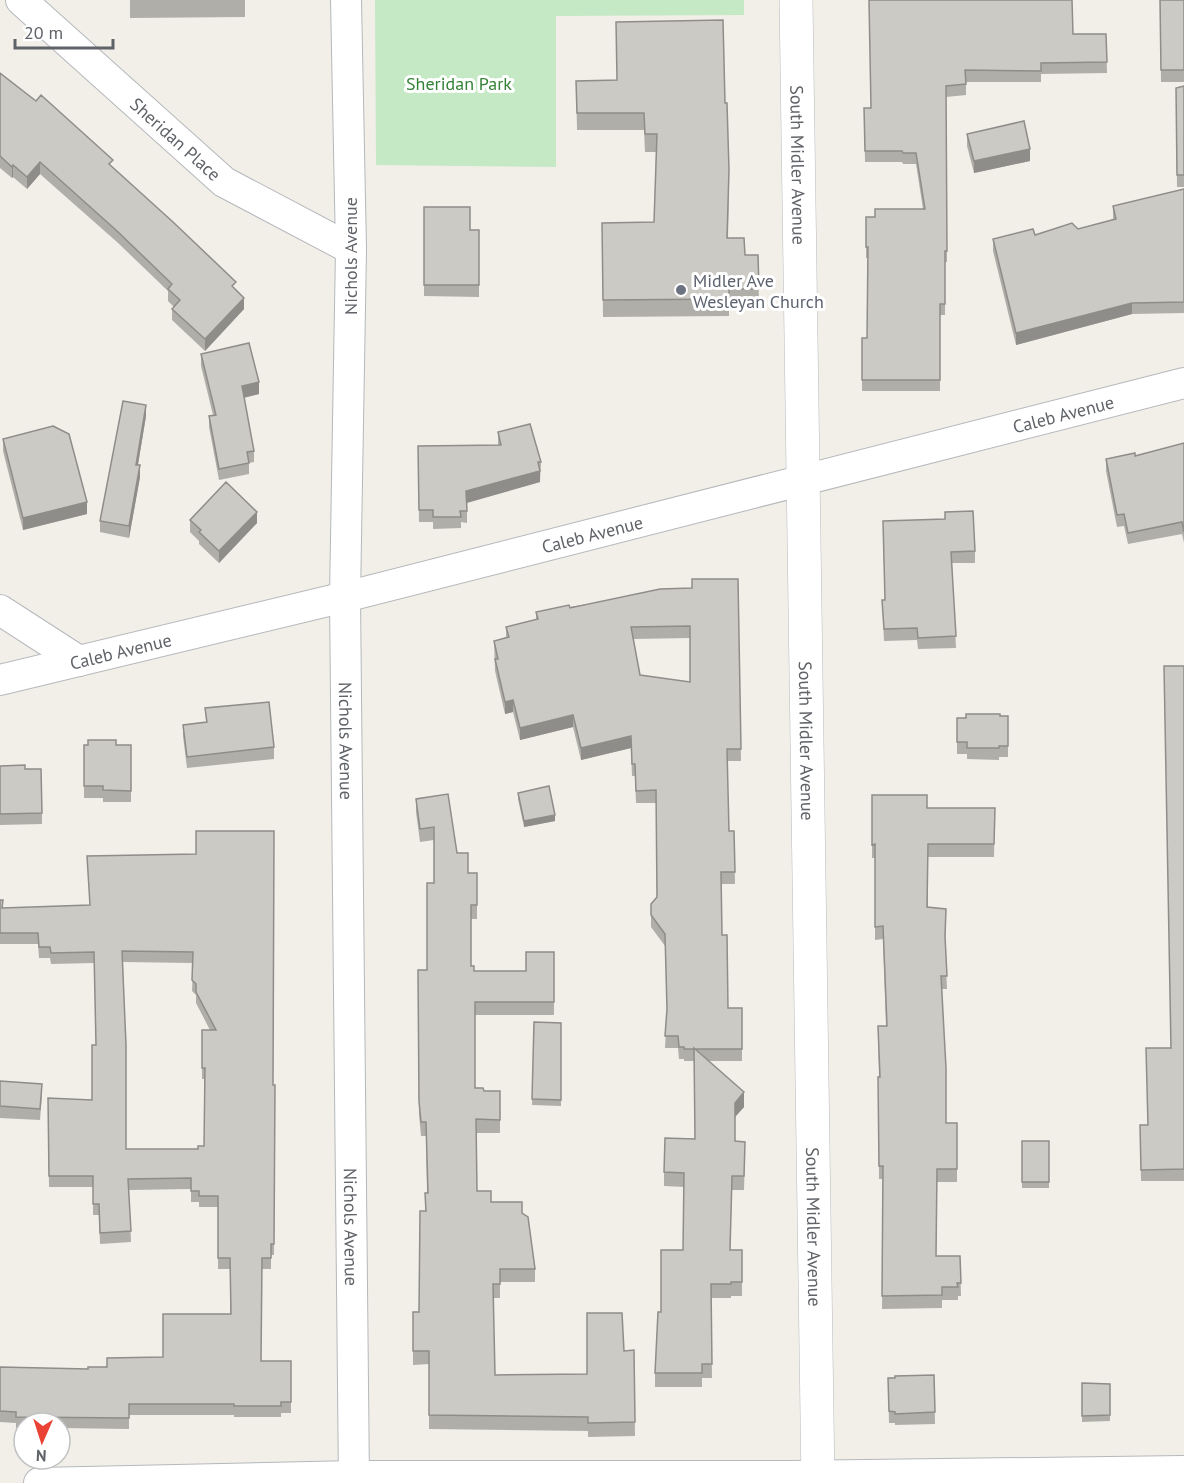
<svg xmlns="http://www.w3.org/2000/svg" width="1184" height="1483" viewBox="0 0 1184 1483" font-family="'PT Sans',sans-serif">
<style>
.green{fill:#c5e8c5}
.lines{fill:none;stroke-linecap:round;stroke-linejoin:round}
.minor-casing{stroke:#b5b8bc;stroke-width:32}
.secondary-casing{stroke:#b6babf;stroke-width:34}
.minor{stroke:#fff;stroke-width:30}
.secondary{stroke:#fff;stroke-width:33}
.wall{fill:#afaea9;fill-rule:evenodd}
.shaded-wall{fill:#8f8d8a}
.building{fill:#cccac5;stroke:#8f8d8a;stroke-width:1.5;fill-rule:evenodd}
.worship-dot{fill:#6b7280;stroke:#fff;stroke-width:2}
.labels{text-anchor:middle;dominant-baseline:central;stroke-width:6;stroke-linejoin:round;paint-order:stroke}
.park-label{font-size:18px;fill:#348238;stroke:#fff}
.street-label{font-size:18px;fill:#5f6368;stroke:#fff}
.worship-label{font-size:18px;fill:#5b616d;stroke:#fff;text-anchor:start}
</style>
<rect width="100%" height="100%" fill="#f1efe8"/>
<path class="green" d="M375,0H744V15L556,16V167L376,165Z"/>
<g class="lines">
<g class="minor-casing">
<g id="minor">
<path id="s1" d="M21,0L224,182L351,249"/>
<path id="s2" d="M346,0L351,249L345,597L354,1483"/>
<path d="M0,610L79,661"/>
<path id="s3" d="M0,680L345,597L1184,383"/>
<path d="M39,1483L354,1476H790L1184,1471"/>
</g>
</g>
<g class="secondary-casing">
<g id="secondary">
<path id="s4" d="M796,0L818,1483"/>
</g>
</g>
<use href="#minor" class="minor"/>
<use href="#secondary" class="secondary"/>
</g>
<path class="wall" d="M130,0H245V17L130,18Z
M1072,0L1073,34H1106L1107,73L1041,74V82H966V95L946,97L947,262H945V315H940V391H862V338H867L868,258H866V217H875L923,209L916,164H903L902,162H865L864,108H871Z
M1160,0H1184V82H1161Z
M0,73L113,168L236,290L244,309L205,351L172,320V309L174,307L168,301V291L117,242L40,174L27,189L13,177L12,178L0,168Z
M576,81L725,103L729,187L728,238L745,255H758L759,307H729V316L603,317L602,223L654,222L656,152H645L644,130H577Z
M1184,86V187H1177L1176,88Z
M967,134L1030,161L974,173L967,146Z
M1184,189V313L1132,314L1016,345L993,251V239L1035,235L1078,229L1113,219V206Z
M424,207L470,230H479V297L424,296Z
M201,354L259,394L244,398L254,451V462L249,463V474L219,480L209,427V416L213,415L201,366Z
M146,416L138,465L140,477L129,538L100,532V521Z
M498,432L541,462L540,482L467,503V523L461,522V528L433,529V522H419L418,446L498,445Z
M3,439L87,514L23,530L3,451Z
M1184,443V543L1182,534L1128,544L1124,526L1117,527L1106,471V459L1135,456Z
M190,520L257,523L219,563L199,544V541L190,532Z
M883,533L975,551V563H952L956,648L918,649L917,640L884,641L882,600H885Z
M738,579L741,761H727L729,831H734L735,884H721L722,935L728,1008H742V1061H709L744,1107L735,1117V1141L745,1156L744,1190H732L730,1250H742V1296H731V1298H711L712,1378H702V1387H655V1373L661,1312L683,1250L684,1187L664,1186V1172L695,1139L694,1061H684V1059H679L678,1048H665L667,1012L665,946L651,927V904L657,897L656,803H636L635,776H632L631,748L581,760L573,727L520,740L513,712L505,714L495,671L494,641L506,637V627L536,620V612L692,588ZM690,638V682L640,675L633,639Z
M1184,666V1181H1141L1140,1125H1148L1171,1048Z
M205,708L274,747V759L187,768L183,736V725L206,722Z
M1008,716V757H999V760L967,759V754H957V718Z
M84,745H131V802H103V798H84Z
M0,766L25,769L42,813V824L0,825Z
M518,793L555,821L524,827L518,799Z
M872,795L927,808H995L994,857H928V907L946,922L945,943L947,989H942L946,1123H957V1182H937L936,1256H960L961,1296H958V1300H942V1308L882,1309L883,1179H879L878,1090L879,1077L878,1026H886L883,939L875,940V858H872Z
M416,799L457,853L468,873H477V919H471V966L474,971H526L554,952V1015H475V1088L484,1091H500V1133H476L477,1191L491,1202L522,1213L535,1269V1282H500V1298H493L495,1375L587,1374L624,1351L634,1350L635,1436L588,1437V1431L429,1429V1364L413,1365V1312H419L425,1211L427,1193L426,1136H421L419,1114L418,970H427L434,883V840L420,842L416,812Z
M196,854L273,1085H275L274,1255H271V1269H262L261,1361H291V1413H281V1417H234V1415H129V1429L60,1428V1423H24V1428H16V1423L0,1422V1367L88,1369L107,1367L163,1357L230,1314V1269H218V1207H199V1202H191V1189L129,1190L131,1242L100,1244L99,1215H93V1187H49L48,1098L92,1100L96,1045L94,963L51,964L50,958H39L38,944H0V900L2,908L90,905L87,856ZM123,962L193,963L192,991L196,995V1003L210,1030H202V1079H204V1146L198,1149H126Z
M534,1022L561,1023V1106L532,1105Z
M0,1081L42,1095L40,1120L0,1118Z
M1022,1141H1049V1188H1022Z
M934,1375L935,1424L895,1425V1423H889L888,1378Z
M1082,1383L1110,1384V1421L1082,1422Z"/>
<path class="shaded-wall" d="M1030,149V161L974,173V161Z
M40,162V174L27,189V177Z
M13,165V177L12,178V167Z
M244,298V309L205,351V339Z
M1132,303V314L1016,345V333Z
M259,382V394L242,398V386Z
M146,405V416L136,476V465Z
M140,465V477L129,538V526Z
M540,471V482L466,503V491Z
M87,502V514L23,530V518Z
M257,512V523L219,563V551Z
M513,700V712L505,714V702Z
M573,715V727L520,740V728Z
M631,736V748L581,760V748Z
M555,815V821L524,827V821Z
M744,1092V1107L735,1117V1103Z"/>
<path class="building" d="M869,0H1072L1073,34H1106L1107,62L1041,63V71L965,70L966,84L946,86L947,251H945V304H940V380H862V338H867L868,247H866V217H875V209H925L916,153H903L902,151H865L864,108H871Z
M1160,0H1184V70H1161Z
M723,20L725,103H727L729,170L727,238H744L745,255H758L759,289H729V299L603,300L602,223L654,222L657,134H645L644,113H577L576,81L617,80L616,22Z
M0,73L36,101L41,95L113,160L109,164L173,222L236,282L232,286L244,298L205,339L172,309L180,300L168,289L172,284L117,231L40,162L27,177L13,165L12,167L0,156Z
M1184,86V175H1177L1176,88Z
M1024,121L1030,149L974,161L967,134Z
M1184,189V302L1132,303L1016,333L993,239L1033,229L1035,235L1072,223L1078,229L1116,219L1113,206Z
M424,207H470V230H479V285H424Z
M249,343L259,382L242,386L254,451L247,452L249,463L219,469L209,416L216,415L201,354Z
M123,401L146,405L136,465H140L129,526L100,521Z
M530,424L541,462H538L540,471L466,491L467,511H460L461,517H433V510H419L418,446L501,445L498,432Z
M53,426L69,434L87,502L23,518L3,439Z
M1184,443V532L1182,522L1128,533L1124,514L1117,515L1106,459L1135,453V456Z
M226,482L257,512L219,551L199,532L201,530L190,520Z
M973,511L975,551L951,552L956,636L918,638L917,628L884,629L882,600H885L883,521L945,519V512Z
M692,579H738L741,749H727L729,831H734L735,872H721L722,935H727L728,1008H742V1049H695L694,1048V1049H684V1047H679L678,1036H665L667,1009L665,934L651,915V904L657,897L656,790L636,791L635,764H632L631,736L581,748L573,715L520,728L513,700L505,702L495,659H498L494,641L509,637L506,627L538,619L536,612L569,605L570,608L660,589L692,588ZM690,626V682L640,675L631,627Z
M1164,666H1184V1169L1141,1170L1140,1125H1148L1146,1048H1171Z
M269,702L274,747L187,757L183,725L207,722L205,708Z
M966,714H1000V716H1008V746H999V748H967V742H957V718H966Z
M88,740H116V745H131V791L103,790V786H84V745H88Z
M25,765V769H41L42,813L0,814V766Z
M549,786L555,815L524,821L518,793Z
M448,794L457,853H468V873H477V905H471V966H474V971H526V952H554V1002H475V1088H483L484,1091H500V1120L476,1119L477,1191H491V1202H522V1213L528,1217L535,1269H500V1284H493L495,1375L587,1374V1313H622L624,1351L634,1350L635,1422L588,1423V1417L429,1415V1351H413V1312H419L420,1211H426L425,1193H428L426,1122H421L419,1101L418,970H427V883H434V827L420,829L416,799Z
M872,795H927V808H995L994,844H928L927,907L946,909L945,936L947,976H941L946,1068V1123H957V1169H937L936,1256H960L961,1283H957L958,1287H942V1295L882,1296L883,1166H879L878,1077H880L878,1026H887L883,926L875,927V844L872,845Z
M196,831H274L273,1085H275L274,1244H271V1258H262L261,1361H291V1402H281V1406H234V1404H129V1418L16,1417V1412L0,1411V1367L88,1369V1367H107V1358L163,1357V1314H231L230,1258H218V1196H199V1191H191V1178L128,1179L131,1231L100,1233L99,1204H93V1176H49L48,1098L92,1100V1045H96L94,952L51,953L50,947H39L38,933H0V900H3L2,908L90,905L87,856L196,854ZM122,951L193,952L192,980L196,984V992L216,1030H202V1068H205L204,1146H198V1149H126V1045Z
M534,1022L561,1023V1100L532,1099Z
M694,1048L744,1092L735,1103V1141L745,1142L744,1176H732L730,1250H742V1282H731V1284H711L712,1364H702V1373H655L658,1312H661V1250H683L684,1173L664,1172L665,1138L695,1139Z
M0,1081L42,1084L40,1109L0,1106Z
M1022,1141H1049V1182H1022Z
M934,1375L935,1412L895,1414V1412L889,1411L888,1378H895V1376Z
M1082,1383L1110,1384V1415L1082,1416Z"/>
<circle class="worship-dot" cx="681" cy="290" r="6"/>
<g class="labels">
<g class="park-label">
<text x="459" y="83">Sheridan Park</text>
</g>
<g class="street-label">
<text stroke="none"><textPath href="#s1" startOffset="208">Sheridan Place</textPath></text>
<text stroke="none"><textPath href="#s4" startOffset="165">South Midler Avenue</textPath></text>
<text transform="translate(350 256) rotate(-90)">Nichols Avenue</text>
<text stroke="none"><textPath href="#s3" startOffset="1096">Caleb Avenue</textPath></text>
<text stroke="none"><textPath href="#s3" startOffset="610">Caleb Avenue</textPath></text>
<text stroke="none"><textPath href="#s3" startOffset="124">Caleb Avenue</textPath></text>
<text stroke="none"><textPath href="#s2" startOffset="741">Nichols Avenue</textPath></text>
<text stroke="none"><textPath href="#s4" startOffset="741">South Midler Avenue</textPath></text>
<text stroke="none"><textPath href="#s2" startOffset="1227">Nichols Avenue</textPath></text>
<text stroke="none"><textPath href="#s4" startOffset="1227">South Midler Avenue</textPath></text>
</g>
<g class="worship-label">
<text x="693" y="280">Midler Ave<tspan x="693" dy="21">Wesleyan Church</tspan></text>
</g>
</g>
<g transform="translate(42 1441) rotate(183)"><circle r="28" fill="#ffffff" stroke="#bfc1c3" stroke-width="1.5"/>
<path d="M0-4.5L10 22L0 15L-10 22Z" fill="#ea4335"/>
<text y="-9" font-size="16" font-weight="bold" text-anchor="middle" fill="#5f6368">N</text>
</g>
<path d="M15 39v9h98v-9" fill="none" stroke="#5f6368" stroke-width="3"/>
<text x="24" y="39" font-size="18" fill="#5f6368" stroke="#ffffff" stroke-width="4.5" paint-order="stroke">20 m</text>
</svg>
